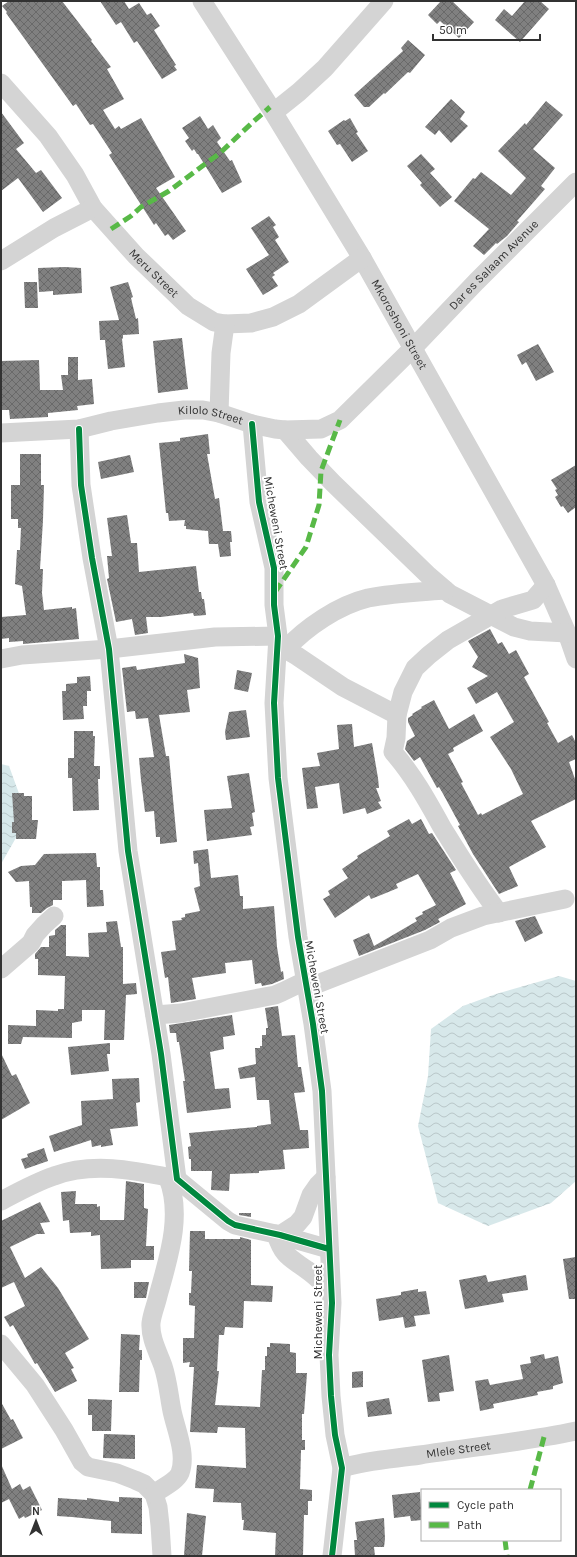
<svg xmlns="http://www.w3.org/2000/svg" width="577" height="1557" viewBox="0 0 577 1557" font-family="Karla,sans-serif">
<style>
.water{fill:url(#water-waves)}
.building{fill:url(#building-cross-hatch)}
.lines{fill:none;stroke-linecap:round;stroke-linejoin:round}
.minor{stroke:#d4d4d4;stroke-width:19}
.quiet{stroke:#58b947;stroke-width:5;stroke-dasharray:10 5;stroke-linecap:butt}
.cycleway-casing{stroke:#fff;stroke-width:8}
.cycleway{stroke:#00873e;stroke-width:6}
.labels{text-anchor:middle;dominant-baseline:central;stroke-width:4;stroke-linejoin:round;paint-order:stroke}
.street-label{font-size:12px;fill:#323232;stroke:#fff}
</style>
<defs>
<pattern id="water-waves" width="16" height="10" patternUnits="userSpaceOnUse"><rect width="16" height="10" fill="#d7e8ea"/><path d="M0 5q4-4 8 0t8 0" fill="none" stroke="#b9c7c9"/></pattern>
<pattern id="building-cross-hatch" width="8" height="8" patternUnits="userSpaceOnUse"><rect width="8" height="8" fill="#808080"/><path d="M0 0l8 8M0 8l8-8" fill="none" stroke="#696969"/></pattern>
</defs>
<rect width="100%" height="100%" fill="#fff"/>
<path class="water" d="M1,764L9,766L21,799V829L1,864Z
M559,976L576,981V1181L551,1203L488,1226L438,1203L418,1126L428,1076L431,1029L463,1006L496,994Z"/>
<path class="building" d="M9,1H62L92,40L91,41L111,67L107,69L124,99L103,110L115,129L119,126L121,129L141,118L175,177L156,188L186,231L173,240L168,234L165,236L156,223L154,225L109,155L112,153L93,124L90,125L76,104L73,106L6,13L7,12L2,6Z
M100,1H124L129,9L139,3L147,15L151,13L160,26L154,30L176,65L174,66L177,70L162,79L137,41L134,43L121,22L116,25Z
M441,1H452L474,22L459,38L440,21L437,24L428,15Z
M525,1H540L549,9L520,42L495,20L504,9L512,16Z
M408,40L425,55L410,73L408,72L385,94L384,93L369,107H364L354,95L403,51L401,48Z
M451,99L465,112L460,119L468,126L451,143L439,130L435,135L425,127Z
M546,101L563,115L533,149L555,168L541,186L545,189L517,221L519,222L507,236L497,244L496,243L484,255L473,246L489,229L454,201L473,178L475,179L481,172L511,195L526,178L498,151L525,123L526,125Z
M1,112L24,143L16,149L36,173L41,170L62,198L43,212L18,178L1,191Z
M200,116L208,129L213,125L221,138L217,142L230,161L232,160L242,182L222,193L198,154H197L194,149L192,151L185,141L189,138L182,128Z
M350,118L358,132L356,133L368,151L352,162L340,144L337,145L328,131L344,120L345,121Z
M421,154L435,169L430,173L452,197L440,207L420,185L422,183L407,166Z
M269,216L276,225L273,227L279,237L275,240L289,262L273,273L275,275L272,277L278,286L263,295L246,269L269,255L251,228Z
M65,267L81,268L82,293L53,295V291L39,292L38,268Z
M24,282H37L38,308H25Z
M128,282L133,297L131,298L136,319L138,318L139,334L123,335V338L122,339L125,367L108,369L105,340H100L99,321L119,320L110,287Z
M182,338L188,389L158,393L153,341Z
M538,344L554,372L536,381L526,362L522,365L517,355Z
M68,357H78V380L92,379L94,404L77,406L78,410L48,413V417L10,419L9,410H1V361L39,360L40,390H63L61,375H68Z
M208,434L210,454H207L215,499L219,498L223,531H231L232,542H230L231,556L220,557L218,544H209L208,531L186,529V526H184L185,520L169,521L168,513H166L159,443L180,441V438Z
M20,454H41V485H44L43,520L40,569H43L42,593L44,610L72,607V609L76,608L79,639L23,644V641L9,642V638L1,639V617L26,615L22,586L15,584L17,550H20L21,528H18V519H11V485H20Z
M130,455L134,472L101,479L98,462Z
M576,465V507L568,513L563,506L561,507L555,497L558,495L555,490L557,489L551,480Z
M127,515L131,543H137L139,572L196,566L199,592H201L202,599H204L206,615L194,616L193,613L161,617H146L148,633L135,635L132,619L116,622L107,579L109,578L107,556H112L107,518Z
M490,629L498,644L502,642L509,654L516,650L529,674L524,677L549,722L547,723L558,743L572,735L576,743V759L569,762L576,782V799L531,821L546,847L509,867L518,886L499,894L473,854L458,826L460,825L442,792L439,787L437,788L420,757L414,761L405,749L407,741L415,736L408,722V718L413,715L412,714L422,708L421,707L434,700L449,729L474,714L483,731L453,748L454,751L448,754L463,782L461,783L478,815L481,813L482,815L523,794L511,769L490,737L514,722L497,692L476,704L467,688L488,676L472,667L478,657L468,641Z
M184,654L198,658L200,688L187,690L190,712L159,715L166,756H169L177,842L160,844V837H156L154,811L145,812L141,780L139,758L154,757L148,718L136,719L135,711L127,712L122,668L136,666L137,670L185,663Z
M237,670L252,673L248,692L234,689Z
M90,676L91,691H87V706H83L84,719L63,720L62,691H66V684L77,683V677Z
M246,710L250,737L226,740L225,732L229,712Z
M352,724L354,747L372,743L378,778L379,788H376L381,801L378,802L382,808L367,814L365,808L343,814L339,783L315,787L318,808L307,809L302,768L320,766L317,753L339,749L337,725Z
M74,731H93V736H95L94,766H100V779H98L99,810L73,811L72,778H68V758H74Z
M249,773L255,812L252,813L254,826L250,827L252,835L207,841L204,810L232,808L227,776Z
M12,793H24V796H32V820H38L36,839H16V833H12V822H14Z
M409,819L412,824L421,819L429,834L432,833L456,870L450,873L466,904L438,919L440,922L425,930L359,956L353,940L369,933L374,946L417,921L415,918L423,914L422,912L436,905L418,874L396,884L398,888L386,893L371,899L369,895L335,918L323,899L330,895L328,891L348,878L342,869L358,858L357,856L390,836L387,831Z
M208,849L211,878L238,875L240,896H243V909L274,906L277,947L281,972L283,971L284,979L272,984L262,986L261,983L255,984L252,960L225,963L226,973L192,978L196,999L171,1003L168,977L165,978L161,952L176,950L172,921L182,920L181,918L185,917V914L200,911L194,888L200,886L198,863L194,864L193,851Z
M96,853L97,867H100V890H103L104,906L87,907L86,880L62,881V900H53V905L47,908L41,913H32V907H30L29,881L16,882L8,872L21,866L35,865L44,854Z
M535,916L543,933L525,942L515,921Z
M117,921L121,947H123V984L136,983L137,994L126,995L124,1040H104L105,1010H82V1021L72,1023V1038L23,1037L21,1044H8V1025L36,1026V1010L58,1011V1009H64L65,976L38,975V959H35V954L41,947H49V936L55,935V930L61,925H66V956L89,957L88,933L107,932L106,922Z
M278,1006L282,1036L295,1035L298,1067H301L305,1092L294,1093L300,1130H308L309,1148L283,1150L285,1169L259,1171V1173L230,1174L229,1191L211,1190L212,1171H191V1159H189L188,1147L191,1146L189,1133L257,1127V1126L271,1124L269,1100H257L255,1077L240,1079L238,1068L256,1064L255,1048H260V1046H262V1035H266V1028H268L265,1008Z
M232,1015L235,1035L223,1037L224,1049L210,1052L215,1089L229,1088L231,1108L187,1113L183,1081H185L179,1042H177L176,1033H170L169,1025Z
M110,1043V1054H107L109,1071L71,1075L68,1047Z
M1,1053L12,1076L16,1074L30,1103L1,1120Z
M139,1078L140,1102L136,1103L138,1126L110,1129L113,1145L101,1147V1145L92,1147L91,1140L54,1152L49,1136L82,1125L81,1101L113,1099L112,1079Z
M44,1148L48,1161L25,1169L21,1159L28,1157L27,1154Z
M126,1181L144,1184V1208L148,1209L146,1246H154V1260H131V1268L101,1269L100,1235L91,1236V1232L70,1233L69,1220L63,1221L61,1192L76,1191L75,1204H97V1207L100,1206V1220H124Z
M40,1202L50,1222L40,1223L45,1234H37L10,1247L25,1278L41,1267L58,1288L89,1339L65,1353L74,1368L71,1369L77,1381L55,1392L37,1363L35,1364L13,1325L10,1327L4,1317L25,1306L14,1282L1,1288V1221Z
M239,1213H251V1217L239,1215Z
M190,1231H205V1239H240V1237L251,1240V1285L273,1286L272,1302L244,1301L243,1328L225,1327L224,1335H219L217,1371H219L215,1405L260,1407L262,1370H265V1356H267V1347H270V1343L290,1344V1352L296,1353V1373H307L304,1414H302V1440H305V1450H301L300,1489L312,1490V1501H308V1515H304L303,1556H275L276,1533L243,1530L244,1520H242L241,1503L213,1502L214,1489L195,1488L197,1465L246,1468L245,1428L218,1427L217,1433L190,1432L194,1367H189L190,1362L183,1363V1338H194L195,1306L189,1305V1293H191L192,1271H189Z
M576,1257V1299H569L563,1259Z
M486,1275L488,1282L526,1275L528,1290L502,1294L504,1302L465,1309L459,1280Z
M134,1282H149L146,1298H134Z
M418,1289V1292L426,1291L430,1314L414,1316L416,1326L405,1328L403,1317L379,1321L376,1299L401,1295V1292Z
M121,1334L140,1335L139,1350H142V1360H140L139,1392H119Z
M544,1354L545,1359L558,1356L563,1383L553,1386V1389L537,1392L538,1395L493,1404L494,1408L480,1411L475,1381L488,1379L490,1385L523,1379L520,1365L531,1363L530,1357Z
M449,1355L454,1391L439,1393L440,1401L428,1402L422,1360Z
M363,1371V1387L352,1388V1372Z
M389,1398L392,1414L368,1417L366,1402Z
M88,1399L112,1400L111,1431H92V1415H88Z
M1,1402L11,1420L13,1419L23,1438L1,1449Z
M104,1434L135,1435V1459L103,1458Z
M1,1464L12,1489L20,1484L23,1490L30,1486L42,1510L25,1518L24,1516L19,1519L9,1499L1,1503Z
M420,1492L422,1520L411,1521L410,1516L394,1518L392,1495Z
M119,1497L142,1498V1534L111,1533V1521L72,1517L57,1516L58,1498L87,1500V1498L119,1502Z
M187,1513L206,1516L202,1556H184Z
M384,1518L385,1539L384,1547H374L375,1556H355L354,1540H357L355,1522Z"/>
<g class="lines">
<g class="minor">
<path id="s1" d="M202,1L270,107L362,258L546,585L567,633L576,659"/>
<path id="s2" d="M1,83L48,136L75,175L93,208L136,256L188,306L214,322L225,324L251,323L273,317L299,304L362,258"/>
<path d="M274,112L299,92L325,68L384,1"/>
<path d="M1,261L54,228L93,208"/>
<path d="M219,413L221,353L225,324"/>
<path d="M252,424L259,502L274,568V605L278,636L274,703L278,778L298,937L313,1024L322,1091L332,1303L329,1355L331,1396L335,1435L342,1468L332,1556"/>
<path d="M79,429L81,485L92,558L109,649L128,851L161,1054L177,1179L228,1221L235,1225L280,1235L329,1249"/>
<path d="M285,430L309,458L333,483L429,576L450,594L514,627L530,631L567,633"/>
<path id="s3" d="M1,433L79,429L111,421L158,413L184,410H203L219,413L252,424L275,429L285,430L321,429L340,420L413,348L476,282L576,182"/>
<path d="M278,645L297,656L343,687L397,715"/>
<path d="M285,650C306,627 339,605 368,598C393,593 420,592 445,590"/>
<path d="M1,659L22,655L109,649L215,637L278,636"/>
<path d="M499,913C478,886 461,858 443,829C428,802 414,776 393,752L396,738L397,715L403,692L415,668L429,655L448,640L502,609L533,600L546,585"/>
<path d="M1,969L31,943L35,935L44,925L54,916"/>
<path d="M307,988L430,940L451,928L483,916L565,899"/>
<path d="M155,1015L181,1013L275,995L282,992L305,981"/>
<path d="M1,1201C18,1192 36,1182 54,1176C94,1161 137,1171 177,1179"/>
<path d="M276,1234C283,1256 289,1257 307,1270C316,1276 323,1284 331,1291"/>
<path d="M280,1235L297,1224L303,1217L311,1195L318,1185L326,1177"/>
<path d="M1,1344L35,1385L64,1430L82,1462L88,1467L117,1473L135,1480L144,1484L154,1494L158,1507L160,1525L162,1556"/>
<path id="s4" d="M342,1468C367,1460 393,1459 420,1455C472,1447 524,1442 576,1431"/>
<path d="M154,1494C161,1488 176,1482 180,1473C187,1454 176,1430 172,1411C169,1396 168,1381 163,1366C158,1352 150,1338 151,1323C152,1314 156,1305 158,1296C168,1259 183,1216 168,1178"/>
</g>
<path class="quiet" d="M111,229L131,216L141,207L169,191L220,153L254,121L270,107
M275,592L306,547L319,505L321,471L340,420
M530,1490L544,1437
M505,1540L507,1556"/>
<g class="cycleway-casing">
<path id="cycleway" d="M252,424L259,502L274,568V605L278,636L274,703L278,778L298,937L313,1024L322,1091L332,1303L329,1355L331,1396L335,1435L342,1468L332,1556
M79,429L81,485L92,558L109,649L128,851L161,1054L177,1179L228,1221L235,1225L280,1235L329,1249"/>
</g>
<use href="#cycleway" class="cycleway"/>
</g>
<g class="labels">
<g class="street-label">
<text stroke="none"><textPath href="#s3" startOffset="564">Dar es Salaam Avenue</textPath></text>
<text stroke="none"><textPath href="#s2" startOffset="245">Meru Street</textPath></text>
<text stroke="none"><textPath href="#s1" startOffset="379">Mkoroshoni Street</textPath></text>
<text stroke="none"><textPath href="#s3" startOffset="212">Kilolo Street</textPath></text>
<text transform="translate(276 523) rotate(80)">Micheweni Street</text>
<text transform="translate(317 987) rotate(80)">Micheweni Street</text>
<text transform="translate(318 1312) rotate(-90)">Micheweni Street</text>
<text stroke="none"><textPath href="#s4" startOffset="118">Mlele Street</textPath></text>
</g>
</g>
<rect width="577" height="1557" fill="none" stroke="#323232" stroke-width="4"/>
<rect x="421" y="1489" width="140" height="52" fill="#ffffff" stroke="#adadad"/>
<rect x="429" y="1502" width="20" height="6" fill="#00873e" stroke="#adadad"/>
<text x="457" y="1509" font-size="12" fill="#323232">Cycle path</text>
<rect x="429" y="1522" width="20" height="6" fill="#58b947" stroke="#adadad"/>
<text x="457" y="1529" font-size="12" fill="#323232">Path</text>
<g transform="translate(36 1521)" stroke="#ffffff" stroke-width="3" paint-order="stroke">
<path d="M0-3L7 15L0 10L-7 15Z" fill="#323232"/>
<text y="-6" font-size="11" font-weight="bold" text-anchor="middle" fill="#323232">N</text>
</g>
<path d="M433 34v6h107v-6" fill="none" stroke="#323232" stroke-width="2"/>
<text x="439" y="34" font-size="12" fill="#323232" stroke="#ffffff" stroke-width="3" paint-order="stroke">50 m</text>
</svg>
